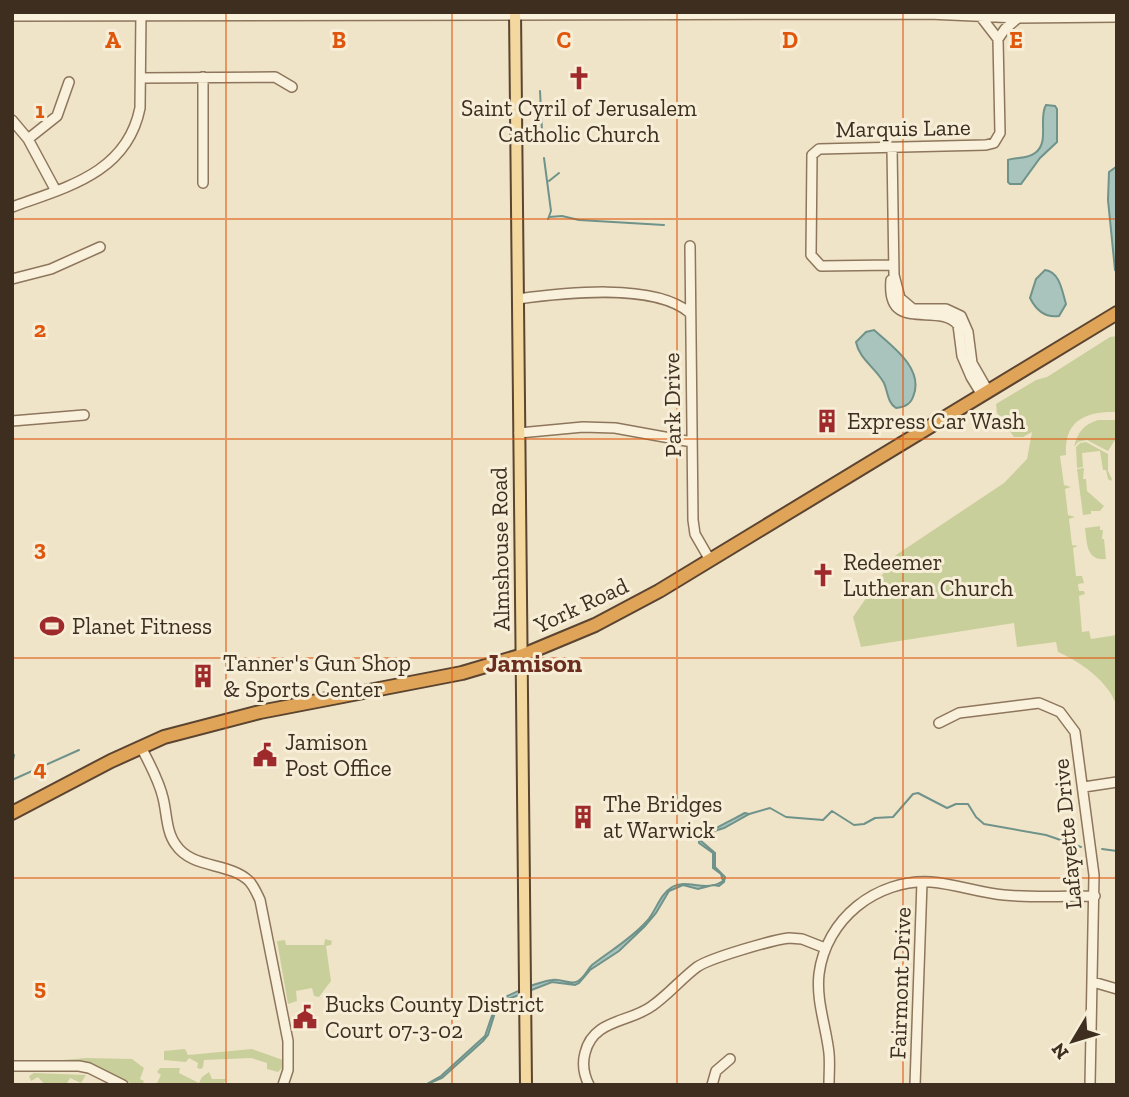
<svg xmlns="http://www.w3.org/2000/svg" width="1129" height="1097" viewBox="0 0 1129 1097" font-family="'Zilla Slab',serif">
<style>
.green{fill:#c9cf9b}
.water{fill:#a9c4bc;stroke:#6f938a;stroke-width:2}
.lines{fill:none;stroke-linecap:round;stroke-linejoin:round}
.stream{stroke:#6f938a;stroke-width:2}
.minor-casing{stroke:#8d765c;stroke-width:12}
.major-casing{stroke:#5b4430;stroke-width:14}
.highway-casing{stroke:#5b4430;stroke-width:16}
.minor{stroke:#faf1dc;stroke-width:9}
.major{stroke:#f3d9a0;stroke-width:10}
.highway{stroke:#e0a458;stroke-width:12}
.grid{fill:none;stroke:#df570d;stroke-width:2;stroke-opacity:0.55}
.labels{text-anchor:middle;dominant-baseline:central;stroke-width:6;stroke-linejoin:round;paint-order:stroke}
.poi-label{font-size:23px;fill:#3d2e20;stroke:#f7eed8;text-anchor:start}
.street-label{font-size:23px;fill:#3d2e20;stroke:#f7eed8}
.quarter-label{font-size:26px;font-weight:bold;fill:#6b2e1e;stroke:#f7eed8}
.grid-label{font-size:23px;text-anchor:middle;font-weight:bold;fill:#df570d;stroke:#f7eed8;stroke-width:6;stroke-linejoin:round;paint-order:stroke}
</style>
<rect width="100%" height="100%" fill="#f0e4c8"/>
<path class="green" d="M1117,336V412C1086,411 1064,420 1066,455L1060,456L1064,485L1071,487L1065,489L1068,515L1075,517L1069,519L1072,545L1078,546L1073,548L1076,576H1082L1084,583L1078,584L1079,591H1084L1085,594L1079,596L1082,632L1089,631L1091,639L1117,635V706C1108,681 1081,662 1058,652L1056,642L1017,647L1014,623L861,647L853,617L896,555L1004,483L1027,459L1032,432L1023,437H1014L997,413L996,404L1036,380L1047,377L1110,337Z
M1098,420H1117V437L1108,451L1087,440L1078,442L1074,447C1077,433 1084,424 1098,420Z
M1086,442L1108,454V471L1112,479L1111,481L1108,479L1106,470H1103L1100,451L1082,453L1083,467L1077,468L1076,447L1080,443Z
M1084,468L1083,479H1086L1087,491L1104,506L1100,511H1091V514L1083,515L1077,469Z
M1100,526V530H1103L1102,539H1104L1106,559C1086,561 1087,543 1085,528Z
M325,939L332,941L331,945L326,946L331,981L319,997L314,996L312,988L296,991L297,1001L288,1004L277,941L285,940L286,945H324Z
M185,1049L188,1055L252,1049L283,1060L282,1068L278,1072L267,1069V1063L251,1058L204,1060L203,1067L201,1069L197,1068L198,1063L189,1058L186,1062L164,1060V1051Z
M86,1058L132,1059L144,1068L140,1079L144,1081L143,1083L135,1085L91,1064L51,1061Z
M160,1068H180L179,1073L199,1083L202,1077L209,1072L212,1079H226L223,1085H156L161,1075L157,1072Z
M34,1073L86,1075L81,1083L70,1078L66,1085H45L38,1077L31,1081L29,1076Z"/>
<path class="water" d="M1046,105L1055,106L1057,109V142L1040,158L1021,184H1010L1008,182V160C1016,157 1028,159 1035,153C1050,143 1038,118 1046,105Z
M1116,167H1117V273L1115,270L1108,200L1109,172Z
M1045,270C1060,272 1062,291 1066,304L1059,316C1045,318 1036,310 1030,298L1036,279Z
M874,330C892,346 925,369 913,397C910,405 904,407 896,408C887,402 888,392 884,383C876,368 859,359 856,342L866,332Z
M745,813L749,814L724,828L711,832L701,841L715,853V867L725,877L724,882L719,886L713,885L698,889L683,885L669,891L656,913L645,926L619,951L590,970L579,983L575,985L552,982L498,1003L488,1035L483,1041L442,1078L425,1085L441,1076L485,1036L497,1001C514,993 533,983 552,980C562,978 570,986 578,981C585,977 587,970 592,965C611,950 630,940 647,921C656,911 660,894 672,887C687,878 706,893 723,881L721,874L713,868V853L699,843V840C705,832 734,819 745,813Z"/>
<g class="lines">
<path class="stream" d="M540,91L542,131
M544,158L551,211L548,219
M549,181L559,173
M549,217L562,216L579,220L664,225
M12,765L14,755
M12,780L79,750
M749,814L770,808L786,817L823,820L832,811L854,825L864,824L875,818L893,817L913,794L918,793L947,808L956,804H968L976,817L984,824L1046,835L1081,847
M1102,849L1117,851"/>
<g class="minor-casing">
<path id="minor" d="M12,16L929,14L1018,18L1117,17
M998,39L1005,29L1018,18
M203,77V183
M141,78L275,77L292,87
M12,120L28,139L56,191
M28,139L57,116L69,82
M892,148L894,275L900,298L913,309H946L961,316L968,332L972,363L988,391
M12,207C67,187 127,173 140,108L141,12
M690,246L693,520L695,534L710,560
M893,265L821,266L811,255L812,155L819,149L986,145L994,143L1000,133L998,39L981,17
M12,279L51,269L100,247
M891,280C886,335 938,301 958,325L962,356L971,377L982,395
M518,299C562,293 654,282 690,313
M12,421L84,415
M519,433L583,427L615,428L692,442
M939,723L959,713L1039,703L1060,712L1075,732L1094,875L1090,1085
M141,747C149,763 159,780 163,798C167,813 166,832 176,845C192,869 229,862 249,881C254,886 257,894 260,900L288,1041V1070L283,1085
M1084,787L1117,782
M1093,982L1117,989
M12,1066H79L89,1068L123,1085
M589,1085C584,1075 582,1064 585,1053C593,1019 629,1023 652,1006C668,995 681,979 697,967C710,958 772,940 789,938L802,939L825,948
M712,1085L716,1071L730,1059
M829,1085C829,1074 830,1063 829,1053C826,1026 816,1001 819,974C826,919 876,879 931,882C956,884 980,893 1004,895C1034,898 1065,896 1095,896
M915,1085L922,882"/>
</g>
<g class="major-casing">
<path id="major" d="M515,12L526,1085"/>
</g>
<g class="highway-casing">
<path id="highway" d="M12,813L111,761L164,737L260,712L462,673L523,655L595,625L659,591L1117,313"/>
</g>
<use href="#minor" class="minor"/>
<use href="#major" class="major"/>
<use href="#highway" class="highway"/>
</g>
<path class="grid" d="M226,12V1085M452,12V1085M677,12V1085M903,12V1085M12,219H1117M12,439H1117M12,658H1117M12,878H1117"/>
<defs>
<g id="church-bare" transform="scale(1.89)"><path d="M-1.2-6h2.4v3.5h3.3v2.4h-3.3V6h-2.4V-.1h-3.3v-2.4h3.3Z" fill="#9e2a2b" stroke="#f7eed8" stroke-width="2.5" paint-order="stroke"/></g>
<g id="building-bare" transform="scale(1.89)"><path d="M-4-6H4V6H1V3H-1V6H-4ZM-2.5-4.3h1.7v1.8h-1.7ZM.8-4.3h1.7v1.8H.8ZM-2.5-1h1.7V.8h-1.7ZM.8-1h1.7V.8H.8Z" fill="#9e2a2b" stroke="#f7eed8" stroke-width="2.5" paint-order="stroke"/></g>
<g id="stadium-bare" transform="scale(1.89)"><path d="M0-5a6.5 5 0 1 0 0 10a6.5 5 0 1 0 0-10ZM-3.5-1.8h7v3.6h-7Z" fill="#9e2a2b" stroke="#f7eed8" stroke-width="2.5" paint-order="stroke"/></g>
<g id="civic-bare" transform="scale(1.89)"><path d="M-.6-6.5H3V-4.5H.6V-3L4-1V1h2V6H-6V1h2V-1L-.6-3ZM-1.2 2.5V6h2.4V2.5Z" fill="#9e2a2b" stroke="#f7eed8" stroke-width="2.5" paint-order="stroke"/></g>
</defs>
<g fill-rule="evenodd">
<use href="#church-bare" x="579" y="78"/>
<use href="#building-bare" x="827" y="421"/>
<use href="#church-bare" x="823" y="575"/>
<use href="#stadium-bare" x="52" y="626"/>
<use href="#building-bare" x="203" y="676"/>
<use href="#civic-bare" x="265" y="755"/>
<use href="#building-bare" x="583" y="817"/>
<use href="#civic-bare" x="305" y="1017"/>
</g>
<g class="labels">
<g class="poi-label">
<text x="579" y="108" text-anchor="middle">Saint Cyril of Jerusalem<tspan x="579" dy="26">Catholic Church</tspan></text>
<text x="847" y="421">Express Car Wash</text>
<text x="843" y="562">Redeemer<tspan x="843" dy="26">Lutheran Church</tspan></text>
<text x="72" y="626">Planet Fitness</text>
<text x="223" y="663">Tanner's Gun Shop<tspan x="223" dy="26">&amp; Sports Center</tspan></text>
<text x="285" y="742">Jamison<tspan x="285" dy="26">Post Office</tspan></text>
<text x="603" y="804">The Bridges<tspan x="603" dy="26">at Warwick</tspan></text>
<text x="325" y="1004">Bucks County District<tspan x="325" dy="26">Court 07-3-02</tspan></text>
</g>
<g class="street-label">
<text transform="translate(903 128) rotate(-1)">Marquis Lane</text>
<text transform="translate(672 405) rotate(-91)">Park Drive</text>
<text transform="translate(500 549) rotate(-91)">Almshouse Road</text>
<text transform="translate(581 605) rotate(-25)">York Road</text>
<text transform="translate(1067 834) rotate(-95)">Lafayette Drive</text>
<text transform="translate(900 983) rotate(-88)">Fairmont Drive</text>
</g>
<g class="quarter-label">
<text x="534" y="663">Jamison</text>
</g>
</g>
<g class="grid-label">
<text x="113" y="48">A</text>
<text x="339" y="48">B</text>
<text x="564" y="48">C</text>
<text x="790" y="48">D</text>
<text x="1016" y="48">E</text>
<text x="40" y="118">1</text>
<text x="40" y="337">2</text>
<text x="40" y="556">3</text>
<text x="40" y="776">4</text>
<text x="40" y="995">5</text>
</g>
<rect width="1129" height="1097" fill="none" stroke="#3d2e20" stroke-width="28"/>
<g transform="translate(1073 1041) rotate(232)" stroke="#f7eed8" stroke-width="5" paint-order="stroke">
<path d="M0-5L12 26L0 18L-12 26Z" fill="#3d2e20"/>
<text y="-10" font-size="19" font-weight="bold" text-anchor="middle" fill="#3d2e20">N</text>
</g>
</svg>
